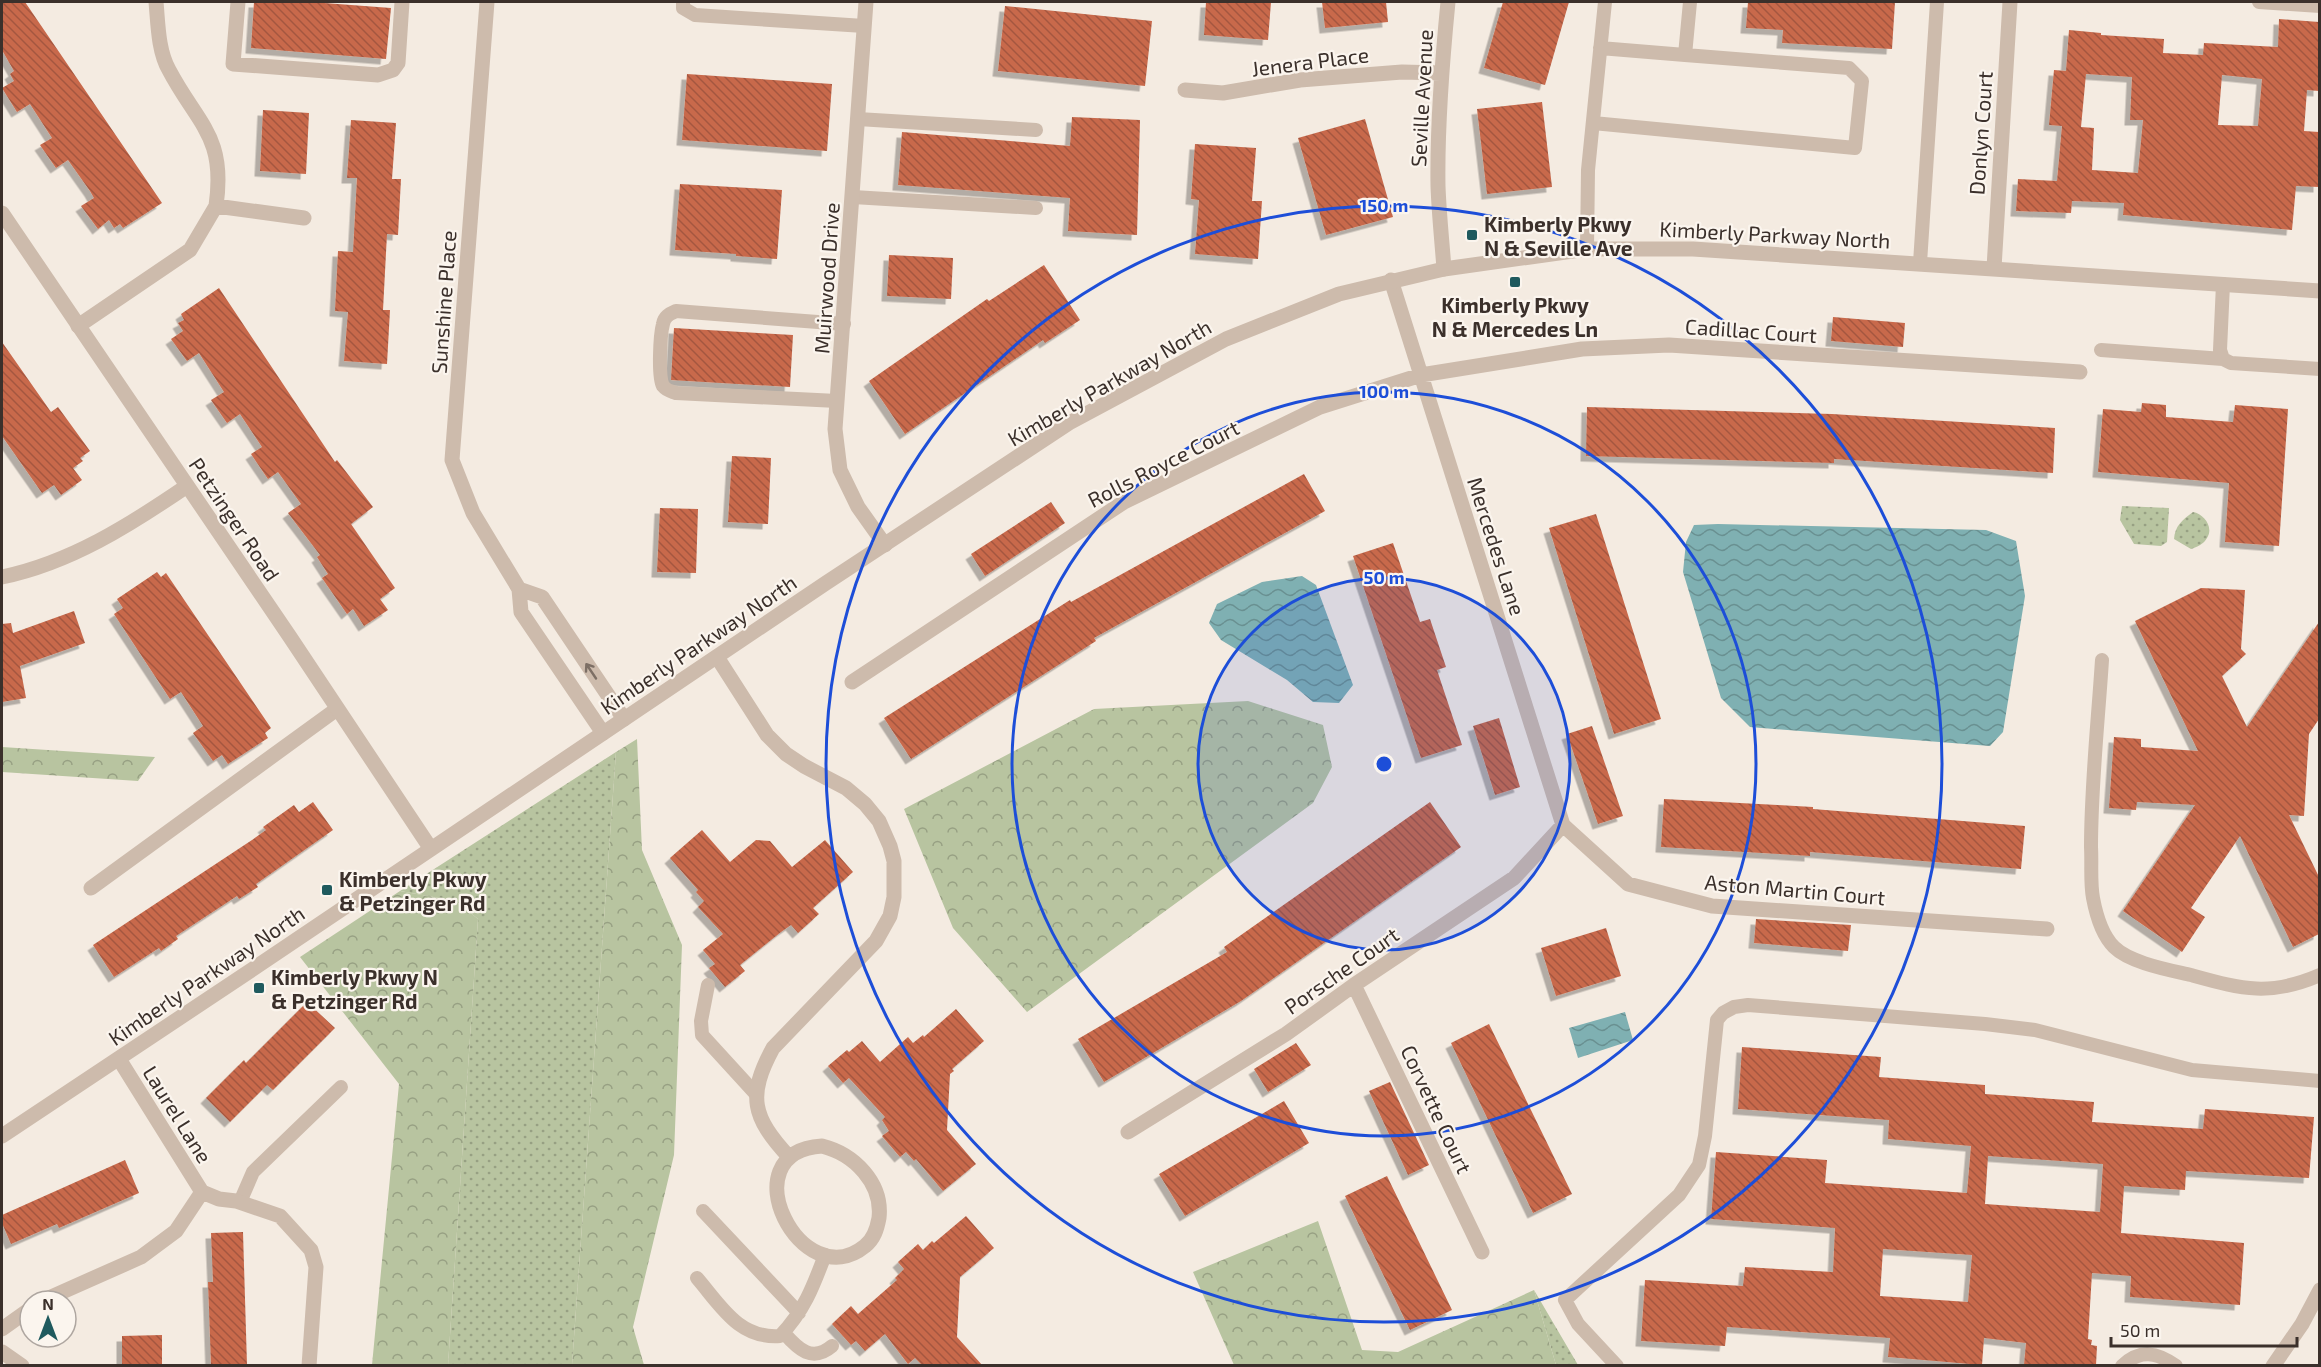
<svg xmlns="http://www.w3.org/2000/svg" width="2321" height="1367" viewBox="0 0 2321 1367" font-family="'Exo 2',sans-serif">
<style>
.grass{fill:url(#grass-dots)}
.forest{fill:url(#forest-crowns)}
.water{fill:url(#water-waves)}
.building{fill:url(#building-back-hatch);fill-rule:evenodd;filter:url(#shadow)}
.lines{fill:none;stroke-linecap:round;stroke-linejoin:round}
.service{stroke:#cdbbac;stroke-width:14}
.minor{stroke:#cdbbac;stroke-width:15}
.tertiary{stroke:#cdbbac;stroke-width:15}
.oneway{stroke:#7d6f65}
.ring{fill:none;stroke:#1d4ed8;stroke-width:3}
.poi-dot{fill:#1f5a5e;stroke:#fbf5ee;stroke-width:2}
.labels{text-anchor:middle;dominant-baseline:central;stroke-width:4.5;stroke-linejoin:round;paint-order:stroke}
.street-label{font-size:21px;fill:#3b302b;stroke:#fbf5ee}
.poi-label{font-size:21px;font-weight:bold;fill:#3b302b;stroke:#fbf5ee;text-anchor:start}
.centre{fill:#1d4ed8;stroke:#fbf5ee;stroke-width:3}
.ring-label{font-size:18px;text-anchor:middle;font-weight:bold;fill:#1d4ed8;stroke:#fbf5ee;stroke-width:4.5;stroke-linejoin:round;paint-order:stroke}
</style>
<defs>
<pattern id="grass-dots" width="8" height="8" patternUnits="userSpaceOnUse" patternTransform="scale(1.5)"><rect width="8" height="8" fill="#b8c4a0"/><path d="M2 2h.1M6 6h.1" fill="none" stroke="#97a083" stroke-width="1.8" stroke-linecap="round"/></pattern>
<pattern id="forest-crowns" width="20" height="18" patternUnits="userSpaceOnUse" patternTransform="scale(1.5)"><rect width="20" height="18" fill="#b8c4a0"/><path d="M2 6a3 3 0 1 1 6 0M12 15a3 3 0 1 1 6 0" fill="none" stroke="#97a083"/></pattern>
<pattern id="water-waves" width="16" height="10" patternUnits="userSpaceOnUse" patternTransform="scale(1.5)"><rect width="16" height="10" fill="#7fb0b2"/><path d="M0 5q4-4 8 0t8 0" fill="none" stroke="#699091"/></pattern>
<pattern id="building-back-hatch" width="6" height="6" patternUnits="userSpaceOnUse" patternTransform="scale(1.5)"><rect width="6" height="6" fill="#c8694b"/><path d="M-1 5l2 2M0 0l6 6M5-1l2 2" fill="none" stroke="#a4573f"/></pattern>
<filter id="shadow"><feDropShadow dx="-5.5" dy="5.5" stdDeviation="0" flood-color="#0004"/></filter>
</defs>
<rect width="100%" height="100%" fill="#f4ebe1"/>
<path class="grass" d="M2122,506L2169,508L2167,542L2161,546L2134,544L2120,520Z
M2193,512C2204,514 2214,527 2207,538C2204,544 2197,547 2191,549L2174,539C2175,526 2182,520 2193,512Z
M616,752L572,1365H448L478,919L456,901L400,891Z
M1534,1290L1578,1365H1556Z"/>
<path class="forest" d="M1248,701L1323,725L1332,767L1313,803L1027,1012L953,928L904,809L1094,709Z
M637,739L642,850L682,945L674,1155L633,1327L644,1365H572L616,752Z
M2,747L155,757L138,781L2,772Z
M400,891L456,901L478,919L448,1365H372L399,1084L300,957Z
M1318,1221L1362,1350L1398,1352L1534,1290L1556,1365H1234L1193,1272Z"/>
<path class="water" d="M1718,524L1986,530L2016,541L2025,596L2003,732L1990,746L1750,727L1721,698L1683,572L1686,542L1694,525Z
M1302,576L1316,585L1353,685L1339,703L1313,702L1287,680L1221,640L1209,623L1217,604L1262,582Z
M1625,1012L1633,1040L1578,1058L1569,1028Z"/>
<path class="building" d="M2,2H25L162,203L123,228L120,224L114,228L109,220L98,229L81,206L94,198L90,191L68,160L56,168L40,145L52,138L30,104L17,112L2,88L14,81L10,74L14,71L2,50Z
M254,2H311L391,8L386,59L251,48Z
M1206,2H1271L1268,40L1204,35Z
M1322,2H1386L1388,22L1325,28Z
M1503,2H1569L1545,85L1484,68Z
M1748,2H1895L1892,49L1782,43L1783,30L1746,28Z
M1005,6L1152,21L1145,86L998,71Z
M2279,19L2319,22V91L2307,90L2304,131L2319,132V187L2296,186L2292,230L2123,215L2124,203L2072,201L2071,213L2016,211L2018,179L2057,181L2062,126L2049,125L2054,70L2066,71L2069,30L2101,33V35L2164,39L2163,53L2203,55L2204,43L2278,47ZM2086,74L2132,77L2130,120H2143L2138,173L2092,170L2094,128L2081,127ZM2222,75L2262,79L2258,126L2218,125Z
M687,74L832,84L827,151L682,140Z
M1542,102L1552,187L1487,194L1477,109Z
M263,110L309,113L306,174L260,171Z
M1072,117L1140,120L1137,235L1068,231L1070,198L898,185L902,132L1070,146Z
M1365,119L1393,217L1326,235L1298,138Z
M351,120L396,123L392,179H401L398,235L387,234L383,310H390L387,364L344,361L348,312L335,311L338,251L353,252L357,178H347Z
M1195,144L1256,148L1252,201H1262L1258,259L1195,254L1199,200L1191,199Z
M680,184L782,190L777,259L736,256V254L675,250Z
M889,255L953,258L951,299L887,296Z
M1044,265L1080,320L1045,343L1043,340L905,434L869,381L987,299L989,301Z
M219,288L335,462L337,460L373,507L351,524L395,588L380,599L388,610L364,626L353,609L347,614L322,578L328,574L317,557L320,555L288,513L301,504L278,472L268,479L251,454L262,447L240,414L227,423L211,400L224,392L199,353L187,361L171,339L183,331L178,323L184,320L181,314Z
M1833,317L1905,323L1903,347L1831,341Z
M674,328L793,335L790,387L671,380Z
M2,342L51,412L58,407L90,451L80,458L83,461L73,468L82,480L61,495L54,485L42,493L2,436Z
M2142,403L2166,405V417L2233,422L2235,405L2288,409L2279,546L2225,542L2229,483L2098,472L2103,409L2141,412Z
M1587,407L1832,414L2055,428L2053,473L1834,459V463L1586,456Z
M732,456L771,458L768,524L728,522Z
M1304,474L1325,511L1094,638L1096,641L911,759L884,718L1070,600L1071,602Z
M1051,502L1065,523L985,576L971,554Z
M660,508L698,509L696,573L657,572Z
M1596,514L1661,719L1614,734L1549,528Z
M1393,543L1420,622L1430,619L1446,667L1437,670L1462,745L1421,758L1353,556Z
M157,572L161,577L166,573L271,728L265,733L268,738L228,764L222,755L213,761L193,733L203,726L181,692L170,699L114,614L123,608L117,599Z
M2201,588L2245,590L2241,649L2246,654L2222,676L2247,727L2319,622V719L2309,734L2304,816L2289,815L2319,877V934L2293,947L2240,836L2191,908L2205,917L2182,952L2123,911L2195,805L2137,802L2136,810L2109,808L2114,737L2141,739V747L2198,751L2135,621Z
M74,611L85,643L20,666L26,698L2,702V624L11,623L13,633Z
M1499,718L1520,787L1495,795L1473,726Z
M1592,726L1623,816L1598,824L1567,734Z
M1664,799L1813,807V809L2025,826L2021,869L1810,852V856L1661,847Z
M313,802L333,830L256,884L258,887L239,899L237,896L176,936L178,939L161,951L159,948L114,977L93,945L252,840L266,830L263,827L294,805L299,812Z
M1430,802L1461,847L1241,1001L1104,1082L1078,1039L1227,952L1224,947Z
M702,830L730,862L756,840L770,841L792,867L825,840L853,872L813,908L819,914L798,933L791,925L781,932L740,965L745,971L725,987L709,968L715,964L703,950L723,934L698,907L704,901L696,892L698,890L670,858Z
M1756,919L1851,925L1848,951L1754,943Z
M1606,928L1621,976L1556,996L1541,948Z
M307,1002L335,1028L273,1090L267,1085L230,1122L206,1098L244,1060L246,1063Z
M956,1009L984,1041L952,1069L954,1071L950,1074L947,1130L976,1164L943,1191L916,1159L914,1161L906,1152L900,1157L882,1136L889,1131L882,1120L885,1117L849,1078L843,1083L828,1066L847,1050L849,1052L862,1041L880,1062L908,1037L913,1043L923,1035L924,1037Z
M1489,1024L1572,1194L1533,1213L1451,1043Z
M1296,1043L1311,1065L1268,1092L1254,1069Z
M1742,1047L1881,1057L1879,1077L1985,1085V1094L2094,1102L2092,1122L2203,1129L2205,1109L2314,1117L2309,1178L2186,1171L2185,1190L2124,1186L2121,1233L2244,1243L2240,1305L2130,1297L2131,1276L2092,1273L2088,1339L2092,1340L2091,1345L2097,1346L2096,1365H2024L2026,1343L1984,1338L1982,1365L1888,1357L1890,1338L1727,1327L1725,1346L1641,1341L1645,1280L1743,1286L1745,1267L1833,1272L1835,1228L1711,1219L1716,1152L1827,1160L1825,1183L1967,1193L1971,1146L1888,1139L1889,1120L1738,1109ZM1988,1156L2103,1164L2100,1212L1985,1204ZM1883,1249L1972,1255L1968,1302L1880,1296Z
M1390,1082L1429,1165L1408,1175L1369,1091Z
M1284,1101L1309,1143L1185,1216L1159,1174Z
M125,1160L139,1193L59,1228L57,1224L11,1244L2,1223V1215Z
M1387,1176L1452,1310L1410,1330L1345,1196Z
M966,1216L994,1248L960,1277L957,1337L982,1365H922L915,1358L908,1364L885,1334L865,1351L856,1341L851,1345L832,1324L851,1306L858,1314L897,1280L895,1278L904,1269L898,1262L918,1244L923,1250L932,1241L934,1243Z
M243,1232L247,1365H211L208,1282H213L211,1233Z
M162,1335V1365H122V1336Z"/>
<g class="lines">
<path class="service" d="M683,2V8L695,15L864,26
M2259,2L2320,6
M1600,48L1685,55
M858,119L1036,130
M1593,123L1855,148L1862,81L1849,68L1685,55L1690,2
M853,197L1036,208
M1587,249L1588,170L1605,2
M1920,263L1937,2
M2223,284L2220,350L2223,359L2231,363L2320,369
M2101,350L2223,359
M837,401L676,393C670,391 667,391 663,386C658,377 660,335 663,324C664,317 669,314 676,311L844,324
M2102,660C2098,722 2091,785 2091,847C2092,864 2090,882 2093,898C2096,914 2102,935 2114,947C2130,963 2170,970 2191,975C2242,989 2269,997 2320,975
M708,985L701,1021L702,1035L755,1093
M240,1202L253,1172L341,1087
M703,1211L799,1313
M697,1278C721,1306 739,1339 780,1336C804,1311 813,1287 825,1255
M784,1333C798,1349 812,1363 832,1346
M1617,1366L1578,1324L1565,1300L1679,1195L1699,1165L1705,1136L1717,1020L1723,1013L1734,1007L1748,1005L1985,1024L2035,1030L2192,1070L2320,1081
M2122,1366C2140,1349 2157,1352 2176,1366"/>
<path class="minor" d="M156,2C158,23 158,51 169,70C198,125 226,136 216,206
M238,2L233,64L378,75L393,70L398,63L402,2
M487,2L452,460L473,513L519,589L521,612L603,733
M866,2L835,429L840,470L858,507L885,545
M1185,90L1223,93L1300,80L1402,72L1441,73
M1994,268L2010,2
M1444,269C1442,241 1439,214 1438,186C1437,124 1442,63 1448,2
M1391,280L1563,825L1628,884L1712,906L2047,929
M78,326L190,250L216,206L304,218
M2,577C70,563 130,525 187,486
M519,589L542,597L624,719
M717,657L767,735L786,754L804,766L846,788L865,804L879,821L890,846L894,861V897L890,916L876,941L773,1048C747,1096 752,1117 789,1157
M852,682L1124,502L1320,407L1421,375L1582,349L1669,345L2080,372
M91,888L337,709
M1354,985L1482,1252
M119,1059L202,1192L219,1199L236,1201L280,1216L311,1250L316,1267L309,1366
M1128,1132L1286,1034L1354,985L1514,878L1563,825
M822,1146C854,1154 883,1183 879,1218C877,1229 874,1239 865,1246C802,1298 727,1152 822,1146Z
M42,1301L141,1257L176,1231L202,1192
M2,1329L30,1309
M2,1352L22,1366
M2273,1366L2302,1324L2320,1290"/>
<path class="tertiary" d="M2,213L290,637L431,849
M2,1136L247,973L826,583L1069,423L1226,339L1339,294L1444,269L1587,249H1693L2320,291"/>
</g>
<defs><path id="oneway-shaft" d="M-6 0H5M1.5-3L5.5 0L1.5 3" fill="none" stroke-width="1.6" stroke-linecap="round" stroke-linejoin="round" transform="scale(1.5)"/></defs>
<use class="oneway" href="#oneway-shaft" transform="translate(591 671) rotate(-124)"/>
<circle cx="1384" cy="764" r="186" fill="#1d4ed8" fill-opacity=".12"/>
<g class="ring">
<circle cx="1384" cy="764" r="186"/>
<circle cx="1384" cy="764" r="372"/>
<circle cx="1384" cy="764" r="558"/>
</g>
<g class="poi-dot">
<rect x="1466" y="229" width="12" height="12" rx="3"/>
<rect x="1509" y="276" width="12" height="12" rx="3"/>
<rect x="321" y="884" width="12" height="12" rx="3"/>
<rect x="253" y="982" width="12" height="12" rx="3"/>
</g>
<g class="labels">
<g class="street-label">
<text transform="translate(1310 61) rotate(-7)">Jenera Place</text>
<text transform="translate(1421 98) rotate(-87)">Seville Avenue</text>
<text transform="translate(1980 133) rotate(-86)">Donlyn Court</text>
<text transform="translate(1775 234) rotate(3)">Kimberly Parkway North</text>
<text transform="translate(826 278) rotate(-86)">Muirwood Drive</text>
<text transform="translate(443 302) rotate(-86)">Sunshine Place</text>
<text transform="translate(1751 330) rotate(4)">Cadillac Court</text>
<text transform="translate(1109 382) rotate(-30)">Kimberly Parkway North</text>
<text transform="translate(1163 463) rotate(-27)">Rolls Royce Court</text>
<text transform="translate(235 519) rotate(56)">Petzinger Road</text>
<text transform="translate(1497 546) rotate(72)">Mercedes Lane</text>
<text transform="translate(698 644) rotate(-34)">Kimberly Parkway North</text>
<text transform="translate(1795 889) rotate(5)">Aston Martin Court</text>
<text transform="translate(1341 970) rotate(-35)">Porsche Court</text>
<text transform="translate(206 975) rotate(-34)">Kimberly Parkway North</text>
<text transform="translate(1437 1109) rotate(65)">Corvette Court</text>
<text transform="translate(178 1114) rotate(58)">Laurel Lane</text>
</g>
<g class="poi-label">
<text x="1484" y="223">Kimberly Pkwy<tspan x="1484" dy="24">N &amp; Seville Ave</tspan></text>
<text x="1515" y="304" text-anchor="middle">Kimberly Pkwy<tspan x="1515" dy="24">N &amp; Mercedes Ln</tspan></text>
<text x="339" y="878">Kimberly Pkwy<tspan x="339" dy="24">&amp; Petzinger Rd</tspan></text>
<text x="271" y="976">Kimberly Pkwy N<tspan x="271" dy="24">&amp; Petzinger Rd</tspan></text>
</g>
</g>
<circle cx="1384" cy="764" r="9" class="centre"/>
<g class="ring-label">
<text x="1384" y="212">150 m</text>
<text x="1384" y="398">100 m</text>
<text x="1384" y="584">50 m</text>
</g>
<rect width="2321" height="1367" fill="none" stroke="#3b302b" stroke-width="6"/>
<g transform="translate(48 1319)"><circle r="28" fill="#fbf5ee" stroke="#aea6a0" stroke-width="1.5"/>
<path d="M0-4.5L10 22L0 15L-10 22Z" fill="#1f5a5e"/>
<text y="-9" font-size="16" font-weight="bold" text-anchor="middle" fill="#3b302b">N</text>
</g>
<path d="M2111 1337v9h186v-9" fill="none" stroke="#3b302b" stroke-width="3"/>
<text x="2120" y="1337" font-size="18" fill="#3b302b" stroke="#fbf5ee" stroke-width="4.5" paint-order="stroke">50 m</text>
</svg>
